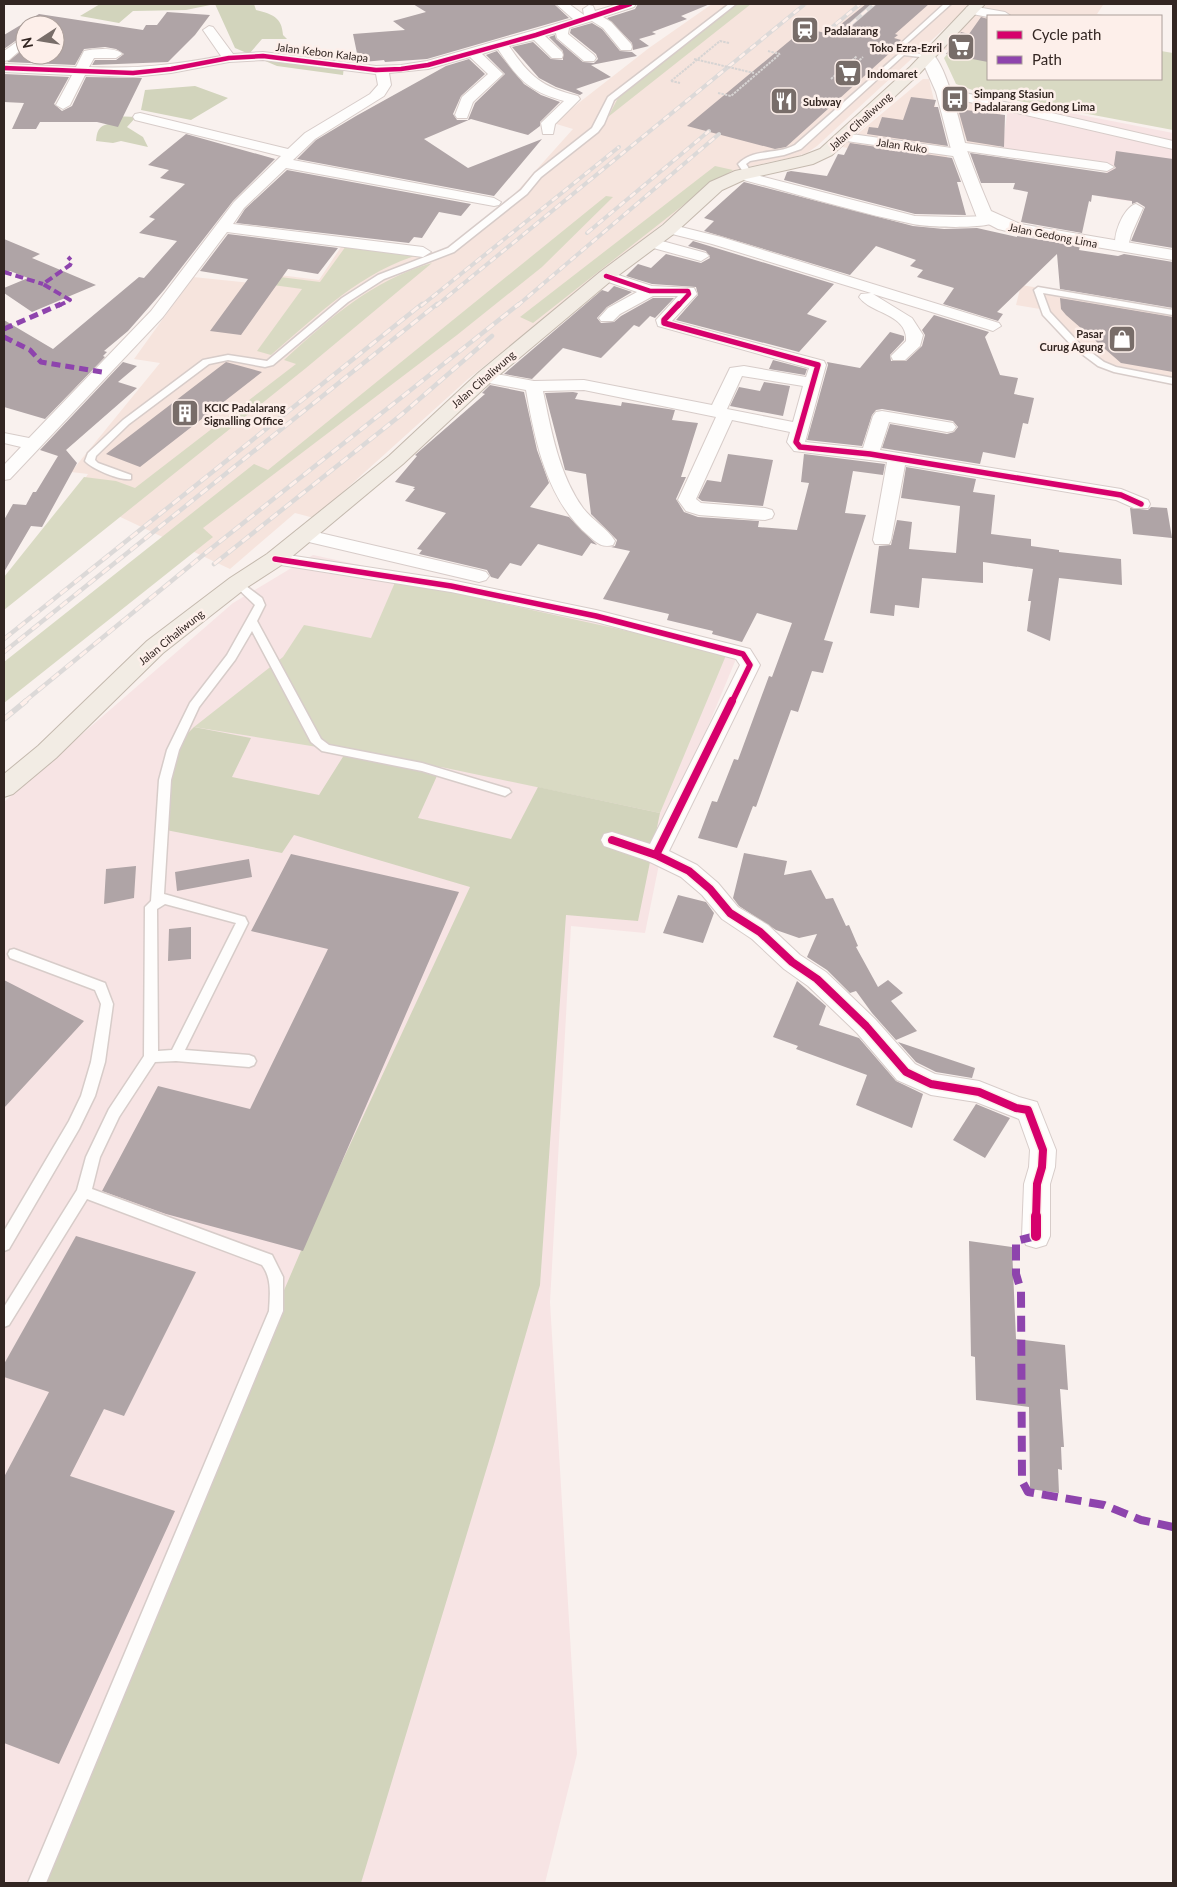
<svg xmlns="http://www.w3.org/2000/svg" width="1177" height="1887" viewBox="0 0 1177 1887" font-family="Lato,sans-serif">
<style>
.built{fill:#f6e4dd}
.industrial{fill:#f7e4e4}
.green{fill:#d9dac3}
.forest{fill:#d2d4bc}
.building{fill:#afa4a6}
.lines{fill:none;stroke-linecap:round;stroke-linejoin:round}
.service-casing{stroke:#d7ccc9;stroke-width:3}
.minor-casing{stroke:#d7ccc9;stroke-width:2}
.tertiary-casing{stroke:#d7ccc9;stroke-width:2}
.trunk-casing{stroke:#c4b9ae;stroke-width:2}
.path{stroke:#d7d4d3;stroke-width:2;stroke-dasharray:2.5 1;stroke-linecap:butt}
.service{fill:#fefdfc;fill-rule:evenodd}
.minor{fill:#fefdfc;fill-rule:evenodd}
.tertiary{fill:#fefdfc;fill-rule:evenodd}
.trunk{fill:#f2ece4;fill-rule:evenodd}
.rail-far2-casing{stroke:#dcd9d8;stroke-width:4}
.rail-far1-casing{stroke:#dcd9d8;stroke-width:4.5}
.rail-casing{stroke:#dcd9d8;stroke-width:5.5}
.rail-far2{stroke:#fdefea;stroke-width:2.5;stroke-dasharray:7;stroke-linecap:butt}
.rail-far1{stroke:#fdefea;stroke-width:3;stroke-dasharray:9;stroke-linecap:butt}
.rail{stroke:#fdefea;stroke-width:4;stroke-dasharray:11;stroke-linecap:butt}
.path-bridge{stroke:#d7d4d3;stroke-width:2;stroke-dasharray:2.5 1;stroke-linecap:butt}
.quiet-far2{stroke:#8e44ad;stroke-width:4;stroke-dasharray:8 4;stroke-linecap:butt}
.quiet-far1{stroke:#8e44ad;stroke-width:5;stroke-dasharray:9 5;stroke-linecap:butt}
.quiet{stroke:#8e44ad;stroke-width:8;stroke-dasharray:16 8;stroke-linecap:butt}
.cycleway-far3-casing{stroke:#fdefea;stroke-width:6}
.cycleway-far2-casing{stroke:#fdefea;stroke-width:8}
.cycleway-far1-casing{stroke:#fdefea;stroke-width:11}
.cycleway-casing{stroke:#fdefea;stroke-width:13}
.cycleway-far3{stroke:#d6006c;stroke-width:4.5}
.cycleway-far2{stroke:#d6006c;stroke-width:5.5}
.cycleway-far1{stroke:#d6006c;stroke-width:8}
.cycleway{stroke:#d6006c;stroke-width:10}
.labels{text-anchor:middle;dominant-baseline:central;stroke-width:5;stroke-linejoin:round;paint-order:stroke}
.far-poi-label{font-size:11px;font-weight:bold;fill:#332622;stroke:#fdefea;text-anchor:start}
.far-street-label{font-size:11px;fill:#332622;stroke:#fdefea}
</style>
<rect width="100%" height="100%" fill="#f9f1ee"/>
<path class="built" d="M712,4H971L817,146L807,153L794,157L738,169L722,176L468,379L314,518L295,513L230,569L74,495L88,474L71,472L160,363L134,359L193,277L262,284L272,274L319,280L343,244L433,252L449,248L511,198L573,129L553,123L649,48Z
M987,4H1093L1103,5L1097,14L1111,16H988V58L941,49Z
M923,79H929L949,165L842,147Z
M951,96L1001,109L999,148L968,145Z
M1021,285L1173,310V380L1103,368L1040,309L1016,305Z"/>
<path class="industrial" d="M1009,101L1173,133V207L1107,198L1106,165L1002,149Z
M313,555L741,647L667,825L645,933L571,926L550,1302L577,1754L545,1883H4V802L233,603Z"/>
<path class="green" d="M737,4H751L608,117L618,98Z
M1161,51L1173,53V130L986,95L956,84L944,58L949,52L988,60V79H1161Z
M715,166L733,170L705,188L533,323L520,317Z
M606,196L613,197L542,267L457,335L203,528L213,537L4,703V662L254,464L268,470Z
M346,246L426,253C364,268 318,315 271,355L257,351L302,289L273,285L280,277L320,282Z
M432,263L306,368L4,610V577L84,477L116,481L135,488L296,364L284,360C330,318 371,281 432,263Z
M396,580L727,653L660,813L441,767L194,727L283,657L304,625L371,638Z"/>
<path class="forest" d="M100,4H254L256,10C272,14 282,17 283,35L287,39H262L250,53L344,66L343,75L277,66L235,48L215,4L186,10L133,11L119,23L80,16Z
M195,86L228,98L191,120L141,110L145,90Z
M113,116L136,117L127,127L143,137L148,147L121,141L113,143L96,141C97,132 98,126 108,124Z
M194,727L251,738L232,777L319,795L346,752L441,767L418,818L511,839L538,787L660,813L638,921L566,915L540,1285L495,1441L361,1883H30L306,1239L470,887L294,835L282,853L166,830L172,749Z"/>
<path class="building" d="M413,4H554L569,18L427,59L385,62L384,60L364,62L363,58H358L353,34L405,30L393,21L426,12Z
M638,4H710L681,16L687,19L652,32L656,34L639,39L649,46L633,50L632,43L607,18L635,9Z
M866,4H929L895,34L898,35L894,38L901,40L891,49L893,50L786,147L775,149L687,126L805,28L829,34Z
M167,12L210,15L195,35L168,62L92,65L95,60H116L124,54L116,49L105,47L84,49L75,65L7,62L25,48V55H55V25H25V34L4,49V35L39,14L143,30L146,25H157Z
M981,17L988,19V62L946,54L961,32L969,34Z
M592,23L602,29L620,51L632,52L637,56L591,65L611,77L576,89L583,93L580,95L556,87L539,78L512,47L533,42L551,59L563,60V51L549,37L555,35L556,39L583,62L594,63L598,59L596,54L570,33L571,29Z
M497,51L524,84L541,95L560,102L540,122V126L528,135L471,119L424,139L468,168L542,139L494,196L297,159L316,140L356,116L446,66L469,59L485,74L461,96L453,114L457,120H468L475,103L505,74L486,55Z
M4,74L69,77L54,104L62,111L72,106L86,77L142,78L118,127L97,122H40L36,129H12L24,103L4,102Z
M911,97L936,100L934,107H938L948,146L867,134L869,127L878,128L882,117L903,120Z
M958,109L1005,115L1004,147L967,141Z
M186,134L275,159L233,201L164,290L128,331L104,351L107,352L103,356L105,357L45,419L4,407V320L53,349L139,277L144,278L177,241L139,233L155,219L149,217L185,184L160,178L169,170L148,165Z
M850,143L952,158L961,182H957L966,215L915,214L784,180L787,172L791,171L827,176L838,154L844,155Z
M1116,151L1173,159V248L1131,241L1145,207L1137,202L1132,204V201L1092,195L1091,202L1089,201L1082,233L1021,222L1028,192L1013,189L1015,183H981L970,153L1107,173L1116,168L1114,165Z
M287,170L471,204L461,216L439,212L422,238L414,237L409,243L236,223L245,209Z
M744,182L913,226L944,229L977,228L1017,237V236L1080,246L1079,250L1118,256L1124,254L1173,262V308L1060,289L1057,254L997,312L1003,314L998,321L943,304L954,288L917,277L923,270L910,266L916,260L876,246L850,275L704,231L714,221L704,218Z
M228,234L338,248L318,274L288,269L241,335L210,331L248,279L200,271Z
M4,239L40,254L32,258L96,285L32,312L4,293V288L28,278L10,271L4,274Z
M693,241L834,284L807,314L827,321L799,352L676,320L698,295L696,287L652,284L626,276L638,264L651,268L666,254L701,263L710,258L706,251L688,246Z
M614,286L632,292L607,307L597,318L601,323L614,322L621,316L653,298H674L655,318L650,316L639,327L634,325L601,358L563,348L532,379L504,374L602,290L608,292Z
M1060,298L1173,317V372L1121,363L1066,315L1061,309Z
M934,315L989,332L985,337L1000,375L1018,378L1014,394L1034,398L1028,424L1023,423L1015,458L983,452L980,464L882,448L890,424L947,434L954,432L958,427L953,421L882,409L876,410L872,415L862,446L807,440L828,365L827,362L860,368L890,332L904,336V340L890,355L891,361H906L922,346L925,335L922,330Z
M773,360L807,369L805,375L769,369Z
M123,362L137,366L118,382L137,388L66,450L77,463L42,527L31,526L4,572V520L13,504L26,505L33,492H36L58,456L40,450Z
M226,362L262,372L140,467L106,454Z
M764,382L790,386L783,416L730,406L739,387L760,391Z
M490,385L524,392L537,450L549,483L530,507L569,517L597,545L591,543L582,556L538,544L521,566L510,563L498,579L491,577L487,570L419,554L422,550L417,549L446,513L405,501L415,489H413L415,487L395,482L417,456L415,455L485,394L482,393Z
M573,392L578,393L575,399L621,406L622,402L675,410L672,420L698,423L681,477H686L676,499L684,512L698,517L759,521L758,527L797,530L809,483L801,482L804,454L885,464L883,475L853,471L845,513L866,515L824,640L833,642L823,673L812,671L798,712L791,710L756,807L753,806L737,848L698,838L712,801L717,802L734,759L738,760L769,676L772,677L792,623L757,613L742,642L712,634L713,631L667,620L669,614L603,599L630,551L611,547L615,546L617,540L591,514L586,474L565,470L564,466L545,393Z
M728,454L773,460L763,506L702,501L698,498L707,480L721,482Z
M906,467L976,479L973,492L995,495L991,534L1031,539V546L1059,550V552L1121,559L1122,585L1059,578L1050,641L1027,631L1031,601H1028L1033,569L983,562V583L922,578L919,608L895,605L894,616L870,613L879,546L891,545L897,520L912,522L909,549L956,553L960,506L901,498Z
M1151,507L1167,508L1172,538L1133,534L1130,508L1148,510Z
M744,853L787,861L784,875L811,870L826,899L833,898L846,926L849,925L858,946L856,947L878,987L888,980L903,993L891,1001L917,1031L896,1040L872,1013L856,991L850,993L827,970L807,957L817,934L799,938L776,930L739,906L733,898Z
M291,854L459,892L303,1251L166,1214L102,1191L158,1086L250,1109L328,949L251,931Z
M249,859L252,877L177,891L175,872Z
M136,866L134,898L104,904L106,869Z
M678,895L706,902L714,913L703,943L663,933Z
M191,927V959L168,961L169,929Z
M4,980L84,1021L4,1108Z
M797,981L826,1006L819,1025L859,1038L896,1081L923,1094L912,1128L856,1105L867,1075L796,1049L798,1046L773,1037Z
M898,1042L975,1068L972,1078L936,1072L916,1062Z
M976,1104L1010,1118L985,1158L953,1140Z
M76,1236L196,1272L124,1416L104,1409L70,1476L175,1511L59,1764L4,1743V1477L49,1392L4,1377V1364Z
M969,1241L1012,1247L1016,1339L1065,1345L1068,1390L1060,1389L1064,1447H1061L1062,1470L1058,1469L1059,1493L1030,1489L1029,1407L976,1400L975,1357L971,1356Z"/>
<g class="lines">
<g class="service-casing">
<path id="service" d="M729,4H736L614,100L604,124L598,132L541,177L527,194L454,252L384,279L348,302L273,365L265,367L228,360L209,364L129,424L96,456L95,460L98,463L131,475V479C121,481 92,469 85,461L88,453L123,420L203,360L228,355L267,361L342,298L378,275L448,248L521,190L535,173L592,128L608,97Z
M944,4H951L903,47H899V45Z
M902,51L931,56L928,58L904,55L801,149L784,155L750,161L746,164L752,173L745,175L738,164C753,148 777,155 795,145Z
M1038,287L1173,310V315L1043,293L1050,312L1080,344L1104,362L1116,367L1173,378V384L1114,372L1098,366L1074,348L1043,315L1034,290Z
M238,580L262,598L265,605L257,621L321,739L329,745L422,763L509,789L511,792L505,796L422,771L322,751L311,742L252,631L235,660L199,707L179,750L171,780L164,894L245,917L248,923L185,1050L249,1055L254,1057L256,1061L254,1065L249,1067L176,1061L155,1062L119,1117L100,1157L92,1189L272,1255L283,1277V1311L46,1883H28L269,1311C270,1295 272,1278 262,1265L87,1199L9,1325L4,1327V1307L77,1190L86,1157L109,1109L144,1056L145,907L151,901L159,780L167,750L190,703L227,655L255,605L234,585L233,583ZM165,904L236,923L172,1050L158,1051L157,909Z
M14,949L105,983L113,1004L105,1062L95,1096L79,1129L9,1249L4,1251V1231L69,1121L81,1096L91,1062L101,1004L95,990L10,958L8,954L10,950Z"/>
</g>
<g class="minor-casing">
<path id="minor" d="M556,4H569L584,15L583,9L589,5L593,6L595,11L618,4H636L634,7L603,17L611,22L631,44L632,47L631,50H621L603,28L592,21L569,28L568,34L594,55L596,58L594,61H584L557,38L556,33L545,36L562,52L563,55L562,58H552L534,40L509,46C530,77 542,87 578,96L580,99L555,124L553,134H543L541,123L564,101C528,91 518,79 498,49L482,54L503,74L473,102L467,118H457L455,115L462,97L488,74L470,57L428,69L389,73L391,85L384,96L315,139L293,160L494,198L501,202L499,205L494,206L286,168L244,208L233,224L423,247L431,252L423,257L227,232L163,317L10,479L4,480V465L21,447L4,443V433L29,438L151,311L234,202L281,156L135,120L133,117L135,114L140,113L288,149L305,133L370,94L378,85L376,74L263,60L229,62L171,73L133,77L85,75L70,105L63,109L56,105L72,75L4,72V64L76,67L84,51C94,49 116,47 122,54L116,58H94L89,67C138,69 173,65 221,56L203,30L209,26L213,27L233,54L263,52L376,66L401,65L427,61L573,19Z
M971,6L1005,12L1011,16L988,17L967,13L965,10L967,7Z
M25,36V46L9,60L4,61V51Z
M944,88L1173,141V149L939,95L937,92Z
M844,133L952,148L953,143L958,142L1107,163L1114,167L1107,171L966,151L965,156L960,157L839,140L837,137Z
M741,171L915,216L955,217L991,216L998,220C992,230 926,227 913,224C853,212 795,193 736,178L734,175Z
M1136,204L1143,208L1131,235L1127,250H1117C1110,239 1124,206 1136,204Z
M669,224L721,237L999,323L1001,326L993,331L987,329L873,294L912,318L923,335L920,346L905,360H893L891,356L906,341C908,314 871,314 859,297L861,294L871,293L712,244L664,232L661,229L664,226Z
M651,238L706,253L709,256L701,261L646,246L643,243L646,240Z
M606,271L652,286L694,288L697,294L672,321L824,361L826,365L805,442L863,448L873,416L876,412L882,411L947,422L953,423L956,427L953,431L947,432L889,422L880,450L1121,489L1148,500L1150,504L1148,508H1134L1116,500L905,465L891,540L889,544H875L873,540L887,462L794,451L787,442L790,432L732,420L696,499L701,503L765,508L772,510L774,514L772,518L765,520L699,515L686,511L678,500L716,417L584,390L543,391C551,430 559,475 583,508C592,520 607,528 615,541L613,545C602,548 597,543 589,536C547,501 535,441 526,390L479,381L477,377L479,373L485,372L534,381L584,380L712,405L730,368L744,366L806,377L809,368L658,326L656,320L678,296H653L620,314L613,321H601L599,318L608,308L637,292L600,279L598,276L600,273ZM742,376L803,386L793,422L727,409Z
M303,529L479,570L486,572L489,576L486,580L479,582L296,539L294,535L296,531Z
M275,553L451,580L596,610L750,649L760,665L669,851L697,865L718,883L738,907L768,925L800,955L826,972L875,1019L915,1064L935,1074L979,1081L1019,1097L1037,1102L1056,1150L1055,1167L1050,1184V1236L1046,1245L1036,1248L1026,1245L1022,1236L1024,1184L1029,1167L1030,1150L1019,1119L976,1102L931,1095L897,1080L857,1033L808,986L784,969L752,939L722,919L702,895L681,877L648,861L604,846L601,840L604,834L612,832L650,844L740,665L736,659L596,622L451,592L268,563L265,559L268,555Z"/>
</g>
<g class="tertiary-casing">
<path id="tertiary" d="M928,51C946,56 962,134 968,153C975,173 983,192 991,211L1020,224L1173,250V260L1019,234L998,229L977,218L952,153L936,92L920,56Z"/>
</g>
<g class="trunk-casing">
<path id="trunk" d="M970,4H985L920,73L832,155L813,164L746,179L722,190L675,233L612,280L492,381L403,464L283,564L246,588L163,653L56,758L13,794L4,797V774L38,746L147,641L230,578L267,554L389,456L478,373L600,272L663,225L710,182L735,171L802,156L820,149L910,67Z"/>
</g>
<path class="path" d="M768,51L780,54
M831,79L857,56
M671,81L720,41L729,43
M671,81L680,83
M836,81L863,57
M718,93L731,96L780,54"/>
<use href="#service" class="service"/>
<use href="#minor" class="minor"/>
<use href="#tertiary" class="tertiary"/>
<use href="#trunk" class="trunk"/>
<g class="rail-far2-casing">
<path id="rail-far2" d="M851,24L874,4
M825,33L860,4
M587,233L709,131
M421,306L619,147
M436,306L805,4
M517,306L719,134"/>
</g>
<g class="rail-far1-casing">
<path id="rail-far1" d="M214,564L401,415L492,336
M4,639L422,304
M4,652L437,304
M24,702L208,551L519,304"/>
</g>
<g class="rail-casing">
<path id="rail" d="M4,719L26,701"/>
</g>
<use href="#rail-far2" class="rail-far2"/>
<use href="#rail-far1" class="rail-far1"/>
<use href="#rail" class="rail"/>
<path class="path-bridge" d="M694,59L754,73"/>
<path class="quiet-far2" d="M4,272L43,284
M58,306L70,300L43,284L70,265L72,261L68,257"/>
<path class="quiet-far1" d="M4,329L61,304
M4,337L30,350L41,362L102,372"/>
<path class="quiet" d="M1036,1236L1016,1241V1274L1021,1291L1022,1481L1028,1492L1104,1505L1141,1520L1173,1527"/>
<g class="cycleway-far3-casing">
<path id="cycleway-far3" d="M4,68L133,73L171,69L229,58L263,56L376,70L401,69L428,65L536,35L630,4
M606,276L650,291H688L689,294L678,306"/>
</g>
<g class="cycleway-far2-casing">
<path id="cycleway-far2" d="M679,304L664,320V323L818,365L796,442L800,447L870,454L1121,495L1141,504
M275,559L451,586L596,616L743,654L750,665L732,702"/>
</g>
<g class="cycleway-far1-casing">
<path id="cycleway-far1" d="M612,840L656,855L689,871L710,889L730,913L760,932L792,962L817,979L866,1026L906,1072L931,1084L979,1092L1016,1108L1028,1110L1043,1150L1042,1167L1037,1184L1036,1218
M656,855L732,701"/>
</g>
<g class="cycleway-casing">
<path id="cycleway" d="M1036,1236V1216"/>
</g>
<use href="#cycleway-far3" class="cycleway-far3"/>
<use href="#cycleway-far2" class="cycleway-far2"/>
<use href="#cycleway-far1" class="cycleway-far1"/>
<use href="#cycleway" class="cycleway"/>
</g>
<defs>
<g id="station-square" transform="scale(1.4375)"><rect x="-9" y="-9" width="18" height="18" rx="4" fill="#786d69" stroke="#fdefea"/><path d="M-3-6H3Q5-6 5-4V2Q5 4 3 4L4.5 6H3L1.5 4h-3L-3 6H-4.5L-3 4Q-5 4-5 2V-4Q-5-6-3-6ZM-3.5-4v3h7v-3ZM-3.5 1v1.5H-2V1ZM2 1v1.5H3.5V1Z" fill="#fff"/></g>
<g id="supermarket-square" transform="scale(1.4375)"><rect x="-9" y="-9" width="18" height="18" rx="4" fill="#786d69" stroke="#fdefea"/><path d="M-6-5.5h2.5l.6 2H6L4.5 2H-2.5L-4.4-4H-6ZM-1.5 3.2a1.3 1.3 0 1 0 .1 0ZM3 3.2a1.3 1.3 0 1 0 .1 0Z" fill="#fff"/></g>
<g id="bus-square" transform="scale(1.4375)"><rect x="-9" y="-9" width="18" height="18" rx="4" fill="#786d69" stroke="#fdefea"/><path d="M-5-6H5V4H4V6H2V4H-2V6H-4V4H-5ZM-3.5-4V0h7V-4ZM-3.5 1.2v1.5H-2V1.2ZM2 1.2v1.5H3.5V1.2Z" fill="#fff"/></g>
<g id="restaurant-square" transform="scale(1.4375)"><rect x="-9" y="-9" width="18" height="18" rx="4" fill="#786d69" stroke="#fdefea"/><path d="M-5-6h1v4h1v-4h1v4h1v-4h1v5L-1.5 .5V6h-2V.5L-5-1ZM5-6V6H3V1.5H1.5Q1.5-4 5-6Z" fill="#fff"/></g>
<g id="shop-square" transform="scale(1.4375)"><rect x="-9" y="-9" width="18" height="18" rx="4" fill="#786d69" stroke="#fdefea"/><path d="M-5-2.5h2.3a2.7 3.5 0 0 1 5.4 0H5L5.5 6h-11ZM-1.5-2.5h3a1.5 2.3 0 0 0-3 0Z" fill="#fff"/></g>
<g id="building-square" transform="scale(1.4375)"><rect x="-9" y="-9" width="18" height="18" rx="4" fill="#786d69" stroke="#fdefea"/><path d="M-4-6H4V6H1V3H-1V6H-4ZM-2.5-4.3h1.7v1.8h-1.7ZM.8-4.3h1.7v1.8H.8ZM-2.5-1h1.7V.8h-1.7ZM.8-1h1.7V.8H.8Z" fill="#fff"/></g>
</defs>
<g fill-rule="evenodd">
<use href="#station-square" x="805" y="30"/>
<use href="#supermarket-square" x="961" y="47"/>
<use href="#supermarket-square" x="848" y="73"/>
<use href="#bus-square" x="955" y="99"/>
<use href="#restaurant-square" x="784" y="101"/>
<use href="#shop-square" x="1122" y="339"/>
<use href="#building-square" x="185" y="413"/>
</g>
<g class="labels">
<g class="far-poi-label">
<text x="824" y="30">Padalarang</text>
<text x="942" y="47" text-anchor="end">Toko Ezra-Ezril</text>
<text x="867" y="73">Indomaret</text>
<text x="974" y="93">Simpang Stasiun<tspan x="974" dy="13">Padalarang Gedong Lima</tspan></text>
<text x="803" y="101">Subway</text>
<text x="1103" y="333" text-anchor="end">Pasar<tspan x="1103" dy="13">Curug Agung</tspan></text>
<text x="204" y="407">KCIC Padalarang<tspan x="204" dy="13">Signalling Office</tspan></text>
</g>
<g class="far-street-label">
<text transform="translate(322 52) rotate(7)">Jalan Kebon Kalapa</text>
<text transform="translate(860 121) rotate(-42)">Jalan Cihaliwung</text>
<text transform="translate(902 145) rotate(8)">Jalan Ruko</text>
<text transform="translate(1053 235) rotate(11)">Jalan Gedong Lima</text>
<text transform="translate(483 379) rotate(-41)">Jalan Cihaliwung</text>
<text transform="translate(171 637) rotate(-39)">Jalan Cihaliwung</text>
</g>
</g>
<rect width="1177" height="1887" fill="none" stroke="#332622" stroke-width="10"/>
<rect x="987" y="15" width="175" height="65" fill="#fdefea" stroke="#ac9f9a"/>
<rect x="997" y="31" width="25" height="8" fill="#d6006c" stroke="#ac9f9a"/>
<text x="1032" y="40" font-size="15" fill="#332622">Cycle path</text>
<rect x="997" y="56" width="25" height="8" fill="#8e44ad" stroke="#ac9f9a"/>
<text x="1032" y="65" font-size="15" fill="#332622">Path</text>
<g transform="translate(40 40) rotate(258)"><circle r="24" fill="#fdefea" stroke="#ac9f9a"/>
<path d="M0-4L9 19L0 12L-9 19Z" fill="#786d69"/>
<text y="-8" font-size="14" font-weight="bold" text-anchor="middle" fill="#332622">N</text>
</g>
</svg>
